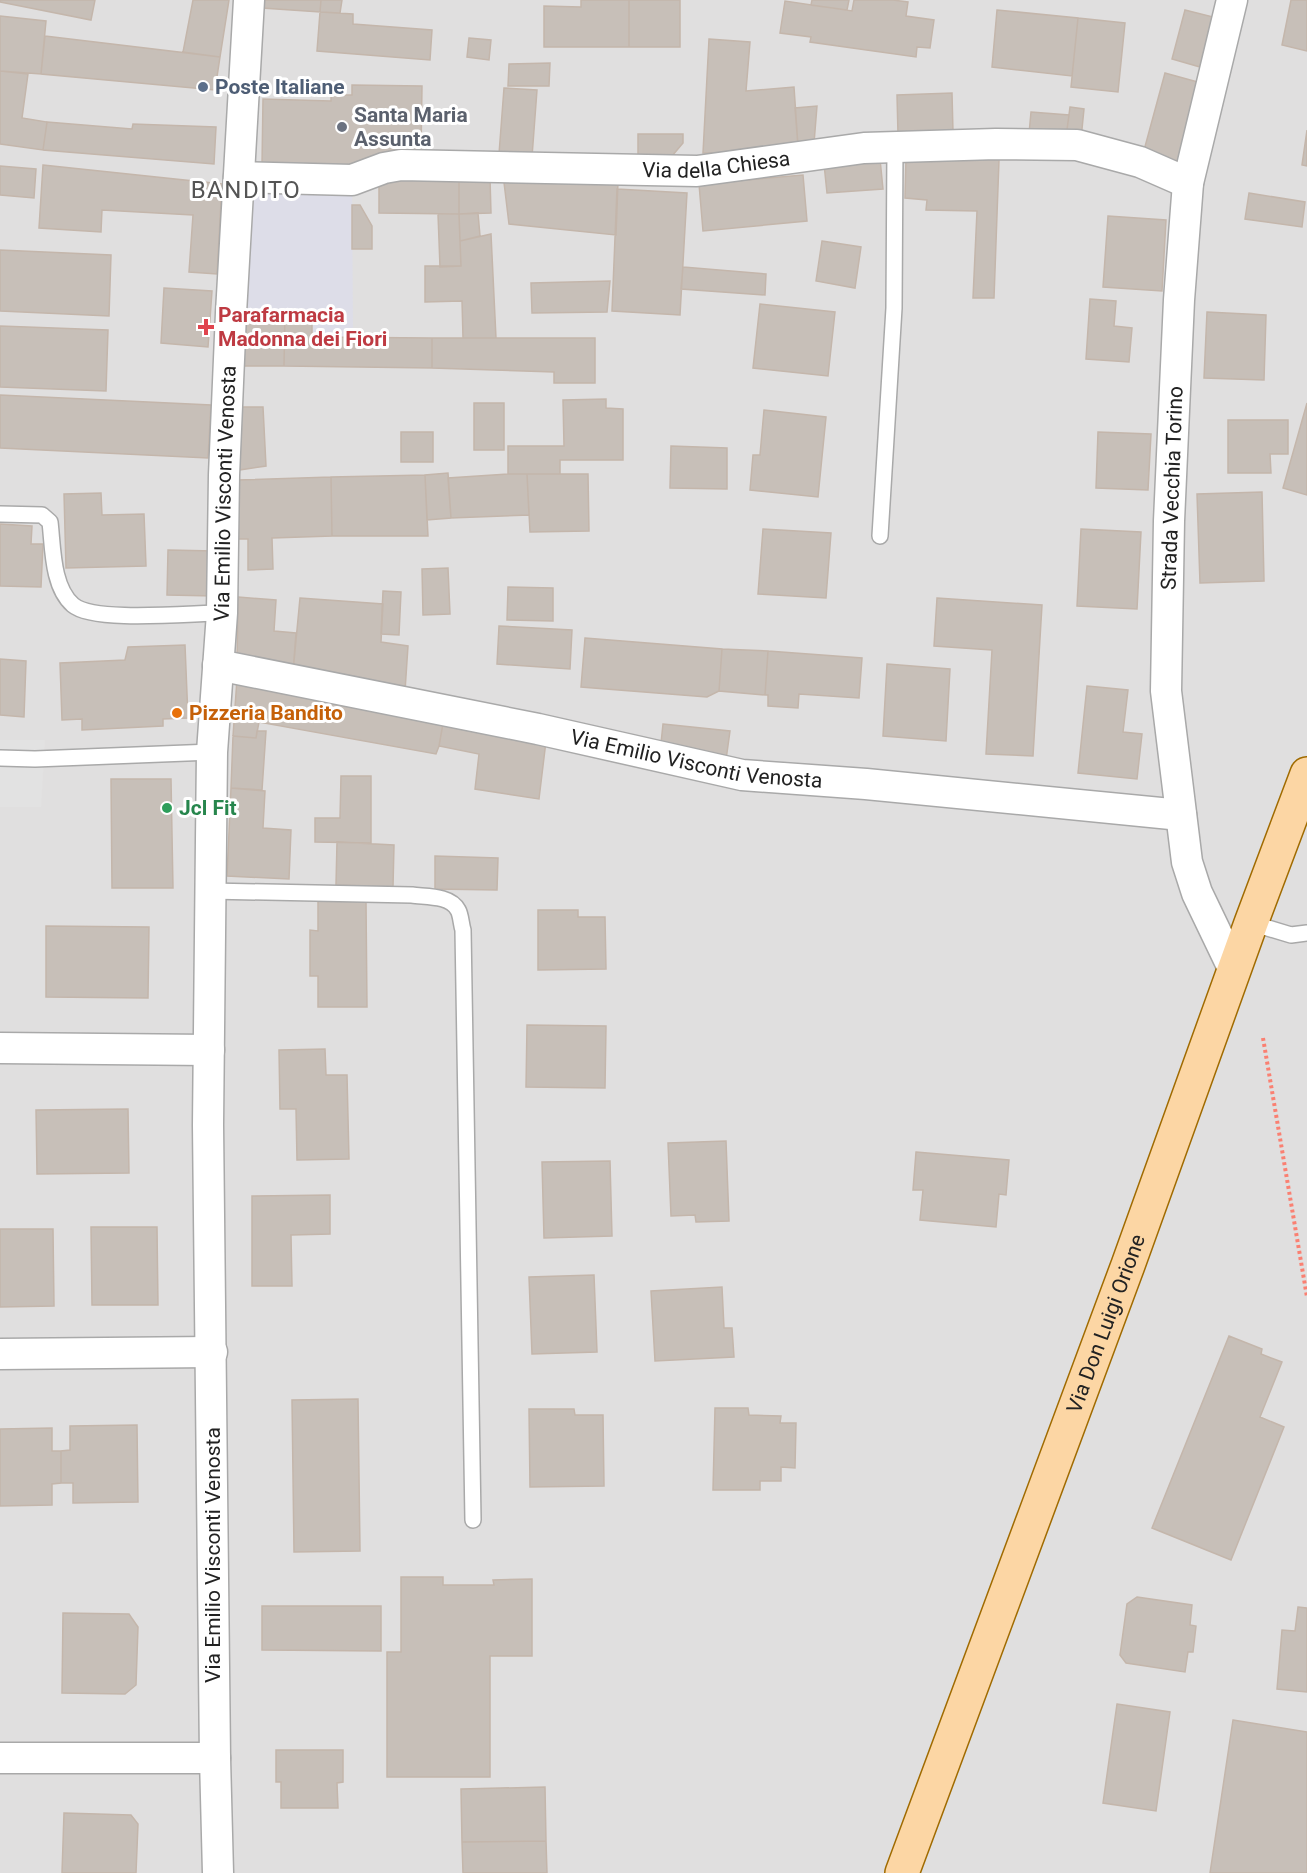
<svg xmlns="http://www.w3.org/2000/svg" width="1307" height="1873" viewBox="0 0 1307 1873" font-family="Roboto,sans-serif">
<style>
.residential{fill:#e0dfdf}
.parking{fill:#e2e2e2}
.plaza{fill:#dddde8}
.building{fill:#c7bfb8;stroke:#c4b6ab;stroke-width:1.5}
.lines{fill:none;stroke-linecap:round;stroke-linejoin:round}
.lane-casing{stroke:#a9a9a9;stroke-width:18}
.street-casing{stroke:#a9a9a9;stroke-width:33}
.primary-casing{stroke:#a06b00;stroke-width:36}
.path{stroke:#fa8072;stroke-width:4;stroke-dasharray:3 3;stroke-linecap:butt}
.lane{stroke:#fff;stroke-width:15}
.street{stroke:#fff;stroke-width:30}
.primary{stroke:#fcd6a4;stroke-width:33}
.service-dot{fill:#5c6f8a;stroke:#fff;stroke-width:2}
.worship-dot{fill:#6b7280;stroke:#fff;stroke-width:2}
.health-dot{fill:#e0444e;stroke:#fff;stroke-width:2}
.food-dot{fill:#e8710a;stroke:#fff;stroke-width:2}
.leisure-dot{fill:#2e9e5b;stroke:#fff;stroke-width:2}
.labels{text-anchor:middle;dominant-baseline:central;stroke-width:6;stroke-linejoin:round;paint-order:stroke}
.service-label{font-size:21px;font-weight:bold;fill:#4e5e75;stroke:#fff;text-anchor:start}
.worship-label{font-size:21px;font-weight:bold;fill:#5b616d;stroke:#fff;text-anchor:start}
.street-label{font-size:21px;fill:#222;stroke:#fff}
.health-label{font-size:21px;font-weight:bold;fill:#be3a42;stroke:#fff;text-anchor:start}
.food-label{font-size:21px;font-weight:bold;fill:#c56008;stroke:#fff;text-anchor:start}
.leisure-label{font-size:21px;font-weight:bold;fill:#27864d;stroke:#fff;text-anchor:start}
.quarter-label{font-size:24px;letter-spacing:1.5px;fill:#555;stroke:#fff}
</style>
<rect width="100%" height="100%" fill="#f2efe9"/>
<path class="residential" d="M0,0H1307V1873H0Z"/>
<path class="parking" d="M0,740H45L41,807H0Z"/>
<path class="plaza" d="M239,177L352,180L353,337H312L311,313H231Z"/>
<path class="building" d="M0,0H95L91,20L0,2Z
M193,0H229L220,57L183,52Z
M262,0H321L320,12L262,8Z
M321,0H342L340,13L320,12Z
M581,0H629V47H544V6L581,7Z
M629,0H680V47H629Z
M812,0H849L847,10L811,5Z
M854,0H893L908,2L906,16L934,20L930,48L917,47L916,57L810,42L811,37L780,33L785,1L852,11Z
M1291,0H1307V51L1282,45Z
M997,10L1078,18L1072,76L992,67Z
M1185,10L1213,17L1200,67L1172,59Z
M320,12L353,14V24L432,30L430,60L317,51Z
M0,16L46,21L41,74L0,71Z
M1078,18L1125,23L1118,92L1071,87Z
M45,36L220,57L215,90L41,74Z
M469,38L491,40L489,60L467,57Z
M709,39L750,42L746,91L794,87L798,146L734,153H703Z
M550,63L549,86H508L509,64Z
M0,71L28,74L22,118L47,122L43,150L0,144Z
M1165,73L1205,84L1183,165L1143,154Z
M352,85L422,86L421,153L360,167L262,165L263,99L331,101V95H352Z
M504,88L537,90L532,157L499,154Z
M952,93L953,132L898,134L897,95Z
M817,106L814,143L798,146L795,108Z
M1070,107L1084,109L1081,139L1066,137Z
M1031,112L1069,115L1066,137L1029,134Z
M47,122L132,129L133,124L216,127L214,164L43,150Z
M1307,130V166L1302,165Z
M638,134H683V143L672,156H638Z
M906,157L999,160L994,298H973L977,211L926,210L927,200L905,198Z
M880,159L883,189L827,193L824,164Z
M43,165L222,184L217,274L189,272L193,215L102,210L101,232L39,228Z
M0,166L36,169L34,198L0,195Z
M503,174L618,182L616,235L509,224Z
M803,175L807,221L703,231L699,184Z
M459,177V214L379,213V178Z
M459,177L490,178L491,213L459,214Z
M617,189L687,193L680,315L612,311Z
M1249,193L1305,202L1302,227L1245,219Z
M352,205H360L372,226V249H352Z
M478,213L480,236L460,241L459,214Z
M438,214H459L461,266L440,267Z
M1108,216L1166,220L1162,291L1103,287Z
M491,234L496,338H463L462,301L425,302V266H461L460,241Z
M822,241L861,247L855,288L816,281Z
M0,250L111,255L109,316L0,311Z
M683,267L766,274L765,295L681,289Z
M610,281L607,312L532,313L531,283Z
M164,288L212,291L208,347L161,343Z
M1090,299L1116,301L1114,326L1132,328L1129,362L1086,359Z
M760,304L835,312L828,376L753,368Z
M1207,312L1266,315L1264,380L1204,378Z
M244,313H285L284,366H244Z
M285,313H312V337L432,338V368L284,366Z
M0,326L108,330L106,391L0,387Z
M432,338H595V383H554V372L432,368Z
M0,395L211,405L208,458L0,448Z
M606,399V408L623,409V460H560V474H508V446H564L563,400Z
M474,403H504V450H474Z
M1307,403V495L1283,488Z
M242,407H263L266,466L239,470Z
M764,410L826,417L818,497L750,490L753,455H760Z
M1228,420H1288V454H1270L1271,473H1228Z
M401,432H433V462H401Z
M1098,432L1151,434L1148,490L1096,488Z
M671,446L727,448V489L670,488Z
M448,473L451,518L427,520L425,475Z
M508,474H527L529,515L451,518L448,478Z
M527,474H588L589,531L530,532Z
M425,475L428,536H332L331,477Z
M331,477L332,536L272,538L273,569L248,570V539H237V480Z
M1262,492L1264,581L1200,583L1197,494Z
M101,493L102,515L144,514L146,566L66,568L64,494Z
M0,524L32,526L31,544H43L41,587L0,586Z
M763,529L831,533L826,598L758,594Z
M1081,529L1141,532L1137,609L1077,606Z
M168,550L214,551V596L167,595Z
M448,568L450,614L423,615L422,569Z
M508,587L553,588V621L507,620Z
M383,591L401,592L399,635L381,634Z
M238,597L276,600L274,631L296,633L293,672L237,662Z
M300,598L383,604L381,642L408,646L405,691L293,672Z
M937,598L1042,605L1033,756L986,754L992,650L934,646Z
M499,626L572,630L570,669L497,664Z
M585,638L722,649L719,691L707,697L581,687Z
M185,645L188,718L163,719V726L82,730V719L62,720L60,663L125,660L128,647Z
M722,649L768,651L765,695L719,691Z
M768,651L862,658L859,698L799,694L798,708L768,706V695H765Z
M0,659L26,661L24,717L0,715Z
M887,664L950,669L946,741L883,736Z
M237,679L444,718L439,746L436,754L259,722L256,738L233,736Z
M1087,686L1128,690L1123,732L1142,734L1137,779L1078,773Z
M444,718L546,741L539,799L475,789L479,754L439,746Z
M663,724L730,731L726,760L660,753Z
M257,731H266L262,790L231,788L233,736L256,738Z
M341,776H371V843L315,842V818H340Z
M111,779H171L173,888H112Z
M231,788L265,791L263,828L291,830L289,879L227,876Z
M337,842L394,845L393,887L336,885Z
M435,856L498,858L497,890L435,889Z
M318,901H366L367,1007H318V976H310V930L318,931Z
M538,910H578V917H605L606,969L538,970Z
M46,926L149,927L148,998L46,997Z
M527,1025L606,1026L605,1088L526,1087Z
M325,1049L326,1075H347L349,1159L297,1160L296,1109H280L279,1050Z
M128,1109L129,1173L37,1174L36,1110Z
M726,1141L729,1221L696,1222L695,1215L671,1216L668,1143Z
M916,1152L1009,1160L1006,1195L999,1194L996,1227L920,1220L923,1190H913Z
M610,1161L612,1236L544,1238L542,1162Z
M330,1195V1234L291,1235L292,1286H252V1196Z
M91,1227H157L158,1305H92Z
M0,1229H53L54,1306L0,1307Z
M594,1275L597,1352L532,1354L529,1277Z
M722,1287L724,1328H732L734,1357L655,1361L651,1291Z
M1229,1336L1262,1349L1261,1354L1282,1362L1260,1417L1284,1427L1231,1560L1152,1528Z
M358,1399L360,1551L294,1552L292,1400Z
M715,1408H748L749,1415L781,1416L780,1423H796L795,1468L781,1467V1481H760V1490H713Z
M529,1409H574L575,1415H603L604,1486L530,1487Z
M137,1425L138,1502L73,1503V1483H61V1451L70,1450V1426Z
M52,1428V1451H61V1483L52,1484V1505L0,1506V1429Z
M401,1577H443V1585H494L493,1580L532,1579V1656H490V1777H387V1652H401Z
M1137,1597L1192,1605L1190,1625L1196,1626L1193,1652H1188L1185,1672L1126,1663L1120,1655L1127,1604Z
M262,1606H381V1651L262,1650Z
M1298,1607L1307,1608V1692L1277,1689L1282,1630L1295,1631Z
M63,1613L129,1614L138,1627L136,1685L125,1694L62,1693Z
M1117,1704L1170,1712L1156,1811L1103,1803Z
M1233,1720L1307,1732V1873H1210Z
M276,1750H343V1782L337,1783L338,1808H281V1782H276Z
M545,1787L546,1841L462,1842L461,1789Z
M64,1813L131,1815L138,1824L136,1873H62Z
M546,1841L547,1873H463L462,1842Z"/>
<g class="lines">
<g class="lane-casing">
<path id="lane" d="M0,514L42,515L50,522C53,547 52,587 73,605C94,623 192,613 222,613
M880,536L894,308L895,147
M0,758L35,759L212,752
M210,891L412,895C426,897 450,895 458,910C461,915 461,924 463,930L473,1520
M1251,923L1291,935L1307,933"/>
</g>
<g class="street-casing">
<g id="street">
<path d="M1232,0L1188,183L1179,300L1169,521L1166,691L1187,862L1197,893L1234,970"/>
<path id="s1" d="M239,177L352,180L384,168L401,165L697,171L864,148L996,144L1077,145L1140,162L1188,183"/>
<path id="s2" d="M218,665L538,729L742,775L866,784L1181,815"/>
<path d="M0,1048L209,1050"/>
<path d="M0,1354L212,1352"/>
<path d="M0,1758H215"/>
<path id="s3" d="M218,1873L215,1758L208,1125L211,840L212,752L222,613L224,475L231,313L249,0"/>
</g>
</g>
<g class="primary-casing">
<g id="primary">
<path id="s4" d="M902,1873L1128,1265L1251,923L1307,774"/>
</g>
</g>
<path class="path" d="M1263,1038L1307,1297"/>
<use href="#lane" class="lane"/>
<use href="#street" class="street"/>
<use href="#primary" class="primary"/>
</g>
<circle class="service-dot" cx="203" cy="87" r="6"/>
<circle class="worship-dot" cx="342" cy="127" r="6"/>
<path class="health-dot" d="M203 318h6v6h6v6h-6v6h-6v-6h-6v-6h6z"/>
<circle class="food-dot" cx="177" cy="713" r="6"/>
<circle class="leisure-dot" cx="167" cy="808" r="6"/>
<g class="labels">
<g class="service-label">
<text x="215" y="87">Poste Italiane</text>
</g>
<g class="worship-label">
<text x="354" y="115">Santa Maria<tspan x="354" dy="24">Assunta</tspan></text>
</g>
<g class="street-label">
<text stroke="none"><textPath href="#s1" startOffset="480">Via della Chiesa</textPath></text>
<text transform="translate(1172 488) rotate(-88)">Strada Vecchia Torino</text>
<text stroke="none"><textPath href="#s3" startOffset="1380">Via Emilio Visconti Venosta</textPath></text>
<text stroke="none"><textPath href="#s2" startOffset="488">Via Emilio Visconti Venosta</textPath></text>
<text stroke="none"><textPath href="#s4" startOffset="586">Via Don Luigi Orione</textPath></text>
<text transform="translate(213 1555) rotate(-90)">Via Emilio Visconti Venosta</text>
</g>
<g class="health-label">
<text x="218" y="315">Parafarmacia<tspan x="218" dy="24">Madonna dei Fiori</tspan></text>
</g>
<g class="food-label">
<text x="189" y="713">Pizzeria Bandito</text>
</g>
<g class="leisure-label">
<text x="179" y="808">Jcl Fit</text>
</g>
<g class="quarter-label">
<text x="246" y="190">BANDITO</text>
</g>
</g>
</svg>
